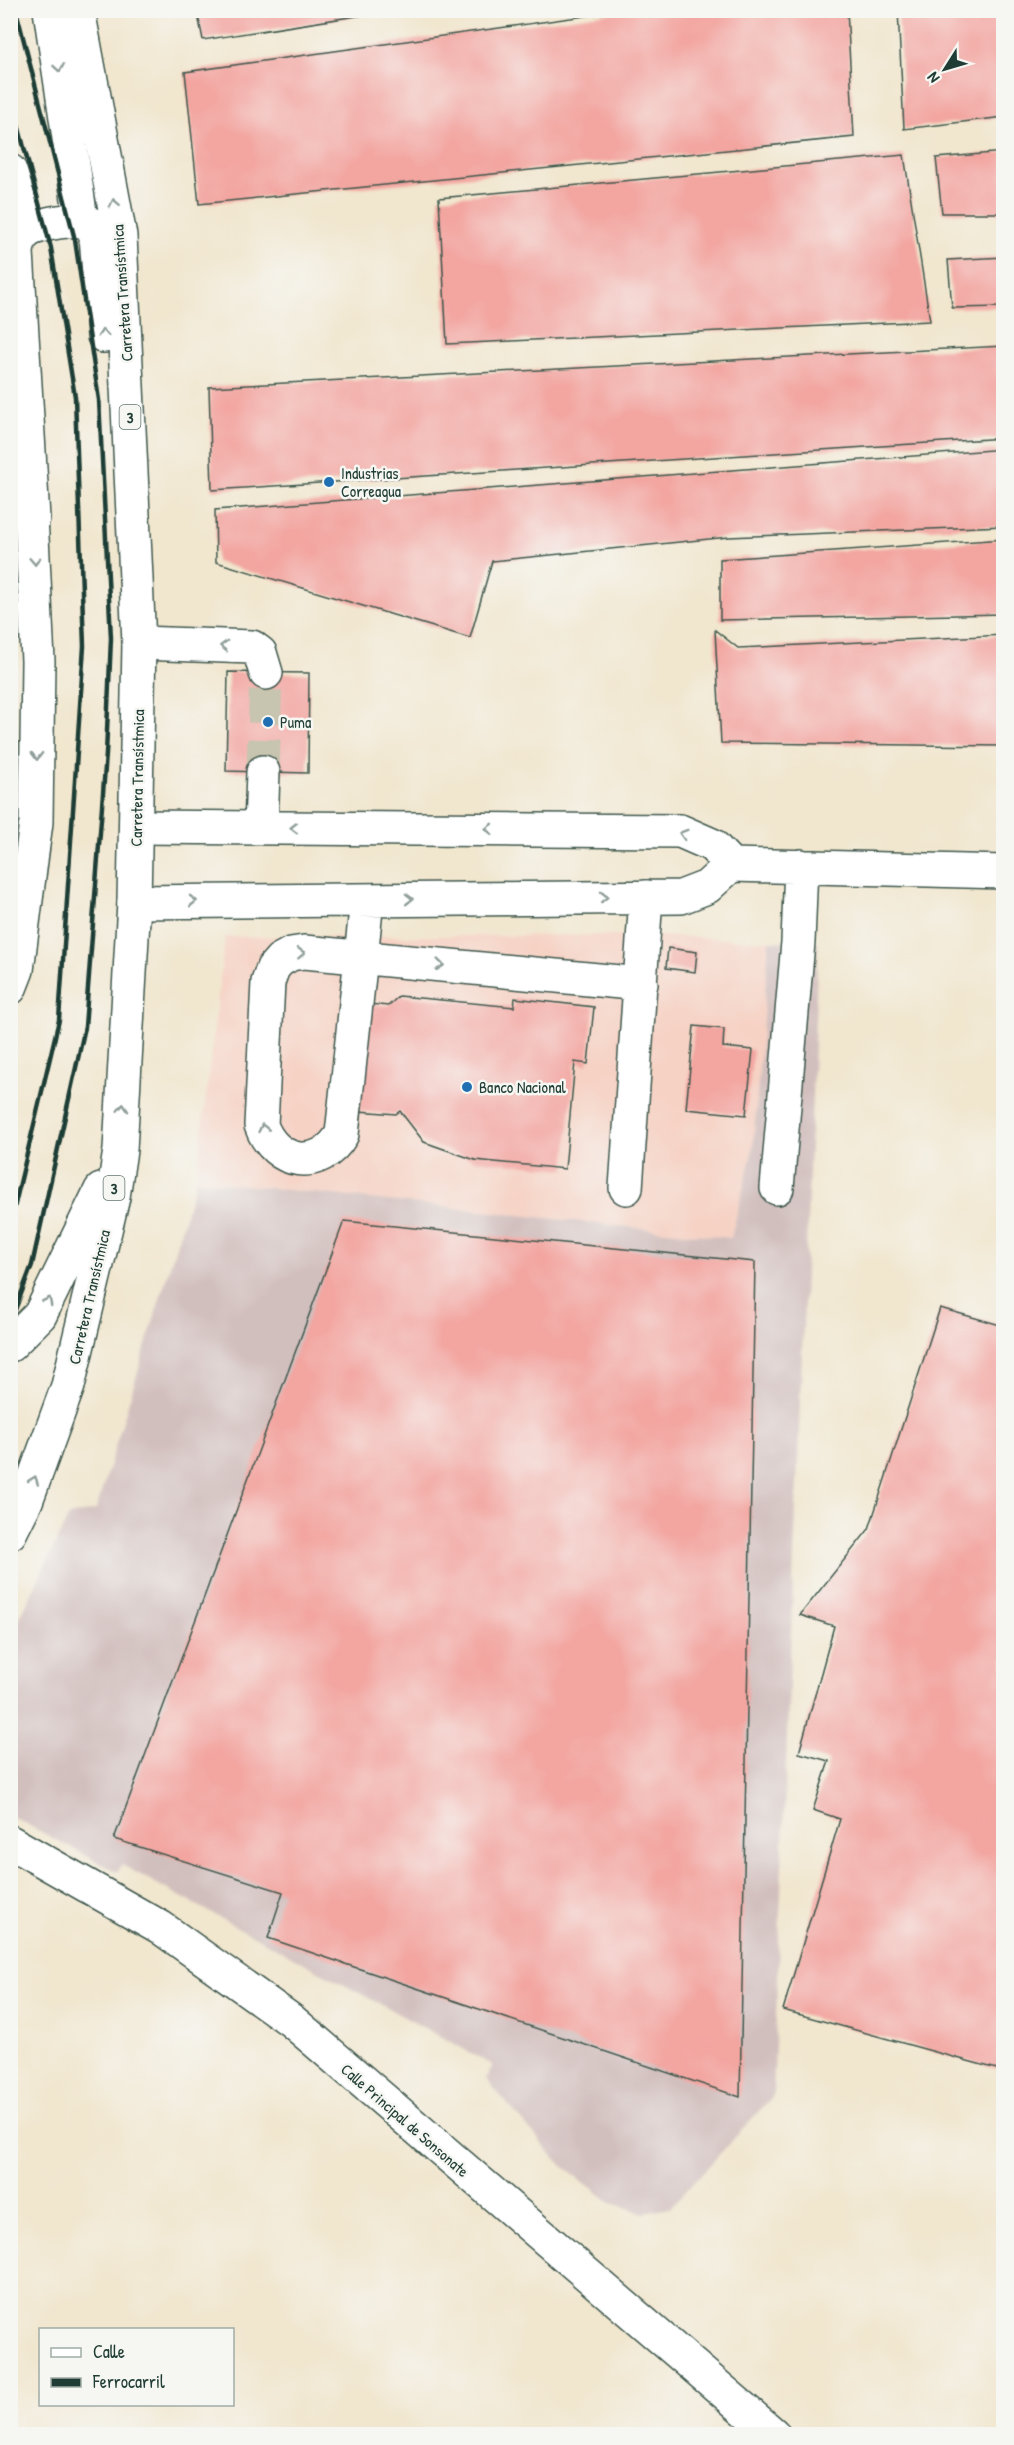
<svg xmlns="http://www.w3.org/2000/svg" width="1014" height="2445" viewBox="0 0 1014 2445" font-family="'Patrick Hand',sans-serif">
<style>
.built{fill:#f6d2c4}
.industrial{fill:#d1bfbe}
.building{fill:#f3a5a0}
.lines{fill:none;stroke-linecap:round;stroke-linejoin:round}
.minor-tunnel{stroke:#c7c4af;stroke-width:33;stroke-dasharray:33 16;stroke-linecap:butt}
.minor-casing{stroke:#3e564b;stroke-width:36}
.major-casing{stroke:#3e564b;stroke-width:36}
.minor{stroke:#fff;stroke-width:33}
.major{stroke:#fff;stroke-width:33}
.rail{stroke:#1f3d34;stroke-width:4.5}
.oneway{stroke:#8f9e9a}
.poi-dot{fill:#1f6fb2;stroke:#f6f6f2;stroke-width:2}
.labels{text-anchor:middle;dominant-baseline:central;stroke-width:5;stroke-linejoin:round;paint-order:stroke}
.shield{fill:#f6f6f2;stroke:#60746d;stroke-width:1.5}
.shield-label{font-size:15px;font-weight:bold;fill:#1f3d34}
.street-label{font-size:16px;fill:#1f3d34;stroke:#f6f6f2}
.poi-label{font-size:16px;fill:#1f3d34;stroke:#f6f6f2;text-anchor:start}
</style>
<rect width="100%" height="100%" fill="#f6f6f2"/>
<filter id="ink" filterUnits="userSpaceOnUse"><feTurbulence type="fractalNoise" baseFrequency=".0167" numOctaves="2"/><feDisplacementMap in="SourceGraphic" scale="12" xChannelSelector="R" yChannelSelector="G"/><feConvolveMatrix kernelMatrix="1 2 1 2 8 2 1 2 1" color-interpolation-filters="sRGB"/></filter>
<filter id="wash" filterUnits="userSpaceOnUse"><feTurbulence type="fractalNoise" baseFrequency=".008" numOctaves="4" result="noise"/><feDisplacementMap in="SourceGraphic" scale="24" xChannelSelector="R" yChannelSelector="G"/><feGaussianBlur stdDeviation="1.35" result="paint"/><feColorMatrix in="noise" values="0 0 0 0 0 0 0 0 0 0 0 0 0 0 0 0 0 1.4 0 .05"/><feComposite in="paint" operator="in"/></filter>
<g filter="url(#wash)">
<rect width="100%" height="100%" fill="#f1e6ce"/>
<path class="built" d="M644,935L769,941L753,1149L731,1238L196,1180L225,937Z"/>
<path class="industrial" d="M769,941L818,943L773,2096L670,2208L644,2213L611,2203L558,2162L486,2079L493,2065L122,1865L117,1872L11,1816L10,1638L69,1516L96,1510L196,1180L731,1238L753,1149Z"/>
<g id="blocks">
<path class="building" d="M197,10H382V12L203,40Z
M628,10H847L854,137L199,204L185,72Z
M898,10H1004V117L904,129Z
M1004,152V213H942L936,158Z
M904,155L930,321L447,344L439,198Z
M1004,257V307L952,308L948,260Z
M1004,346V438L212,490L209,387Z
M1004,449V526L729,537L492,561L470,638L216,562L215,510Z
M1004,539V614L720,620V559Z
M715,630L738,648L1004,635V746L721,743Z
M228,672L309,673L308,773L226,771Z
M668,948L697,952L695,972L666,968Z
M399,996L514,1007L515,998L594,1007L588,1064L575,1062L565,1169L475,1160L424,1142L400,1111L396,1114L359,1111L370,1004L388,1006Z
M694,1026L724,1029L723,1047L753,1050L746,1115L686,1109Z
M344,1221L755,1262L740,2097L268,1938L283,1892L114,1839Z
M940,1308L1004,1326V2071L783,2010L840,1819L813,1810L829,1761L799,1753L834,1626L800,1615L869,1529Z"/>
</g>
</g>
<g filter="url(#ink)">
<use href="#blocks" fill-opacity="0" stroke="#3e564b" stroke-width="1.5"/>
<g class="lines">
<path class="minor-tunnel" d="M263,772L266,673"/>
<g class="minor-casing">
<path id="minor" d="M50,10L81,219
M10,171L28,231
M139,643L252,647L260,653L266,673
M136,827L680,831L712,845L731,865L1004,872
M261,828L263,772
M367,900L361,957L342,1134C320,1172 275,1165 261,1125L268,982L273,968L280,960L291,954L304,952L641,984
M134,902L681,897L707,887L731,865
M626,1188L646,897
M777,1188L798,942L801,866
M10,1842L160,1927L292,2021L773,2434"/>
</g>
<g class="major-casing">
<path id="major" d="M33,518L17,252C18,244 21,236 27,231C38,224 81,216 91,224L96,236L104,336
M10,988L17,970L36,822L38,661L30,495
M10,1345L40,1315L101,1190
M10,1533L26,1501L68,1386L113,1197L120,1150L134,902L139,643L120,236L78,10"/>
</g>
<use href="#minor" class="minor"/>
<use href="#major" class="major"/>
<path class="rail" d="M10,95L51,248L75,397L84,646L59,1020L10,1225
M10,1323L32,1265L85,1027L106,754L111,638L99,400L75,240L16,10"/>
</g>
<defs><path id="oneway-chevron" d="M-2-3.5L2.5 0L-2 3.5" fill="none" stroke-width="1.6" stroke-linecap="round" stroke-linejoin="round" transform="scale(1.5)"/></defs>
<g class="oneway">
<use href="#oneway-chevron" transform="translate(59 68) rotate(81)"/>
<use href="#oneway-chevron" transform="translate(114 203) rotate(-101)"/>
<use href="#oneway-chevron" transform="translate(103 333) rotate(-94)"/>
<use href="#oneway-chevron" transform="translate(35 561) rotate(88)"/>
<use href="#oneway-chevron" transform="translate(224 646) rotate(-178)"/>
<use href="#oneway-chevron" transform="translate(37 756) rotate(91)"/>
<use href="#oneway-chevron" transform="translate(294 828) rotate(-180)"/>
<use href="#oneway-chevron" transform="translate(489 829) rotate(-180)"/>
<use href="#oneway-chevron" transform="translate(683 834) rotate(-163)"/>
<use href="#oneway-chevron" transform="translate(604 897) rotate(-1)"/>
<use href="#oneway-chevron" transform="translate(409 899) rotate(-1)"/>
<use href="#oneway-chevron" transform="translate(193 901) rotate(-1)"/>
<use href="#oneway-chevron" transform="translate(301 953) rotate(-3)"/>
<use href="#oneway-chevron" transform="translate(440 965) rotate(6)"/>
<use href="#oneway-chevron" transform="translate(123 1108) rotate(-87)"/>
<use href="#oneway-chevron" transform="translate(263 1128) rotate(-103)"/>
<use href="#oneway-chevron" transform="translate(48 1301) rotate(-63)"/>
<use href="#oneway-chevron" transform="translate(34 1480) rotate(-70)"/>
</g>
</g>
<g class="poi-dot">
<circle cx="329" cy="482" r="6"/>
<circle cx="268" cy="722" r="6"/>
<circle cx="467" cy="1087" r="6"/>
</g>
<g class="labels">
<g class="shield">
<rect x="119.5" y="405" width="21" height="24" rx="4.5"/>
<rect x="103.5" y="1176" width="21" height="24" rx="4.5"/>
</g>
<g class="shield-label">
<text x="130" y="417">3</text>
<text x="114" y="1188">3</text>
</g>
<g class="street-label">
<text transform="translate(122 293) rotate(-94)">Carretera Transístmica</text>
<text transform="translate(137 778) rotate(-89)">Carretera Transístmica</text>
<text transform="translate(89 1297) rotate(-77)">Carretera Transístmica</text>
<text transform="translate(405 2120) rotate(41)">Calle Principal de Sonsonate</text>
</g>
<g class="poi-label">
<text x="341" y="473">Industrias<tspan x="341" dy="18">Correagua</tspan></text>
<text x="280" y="722">Puma</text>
<text x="479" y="1087">Banco Nacional</text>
</g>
</g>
<rect width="1014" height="2445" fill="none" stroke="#f6f6f2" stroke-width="36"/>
<rect x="39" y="2328" width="195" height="78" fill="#f6f6f2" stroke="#a0aca6" stroke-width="1.5"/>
<rect x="51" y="2348" width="30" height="9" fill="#ffffff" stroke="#a0aca6" stroke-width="1.5"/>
<text x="93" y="2358" font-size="18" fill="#1f3d34">Calle</text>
<rect x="51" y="2378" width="30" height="9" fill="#1f3d34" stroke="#a0aca6" stroke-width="1.5"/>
<text x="93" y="2388" font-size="18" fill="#1f3d34">Ferrocarril</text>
<g transform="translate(945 69) rotate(233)" stroke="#f6f6f2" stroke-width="4.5" paint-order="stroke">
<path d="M0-4.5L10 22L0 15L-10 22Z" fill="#1f3d34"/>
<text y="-9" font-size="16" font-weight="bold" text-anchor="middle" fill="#1f3d34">N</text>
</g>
</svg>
